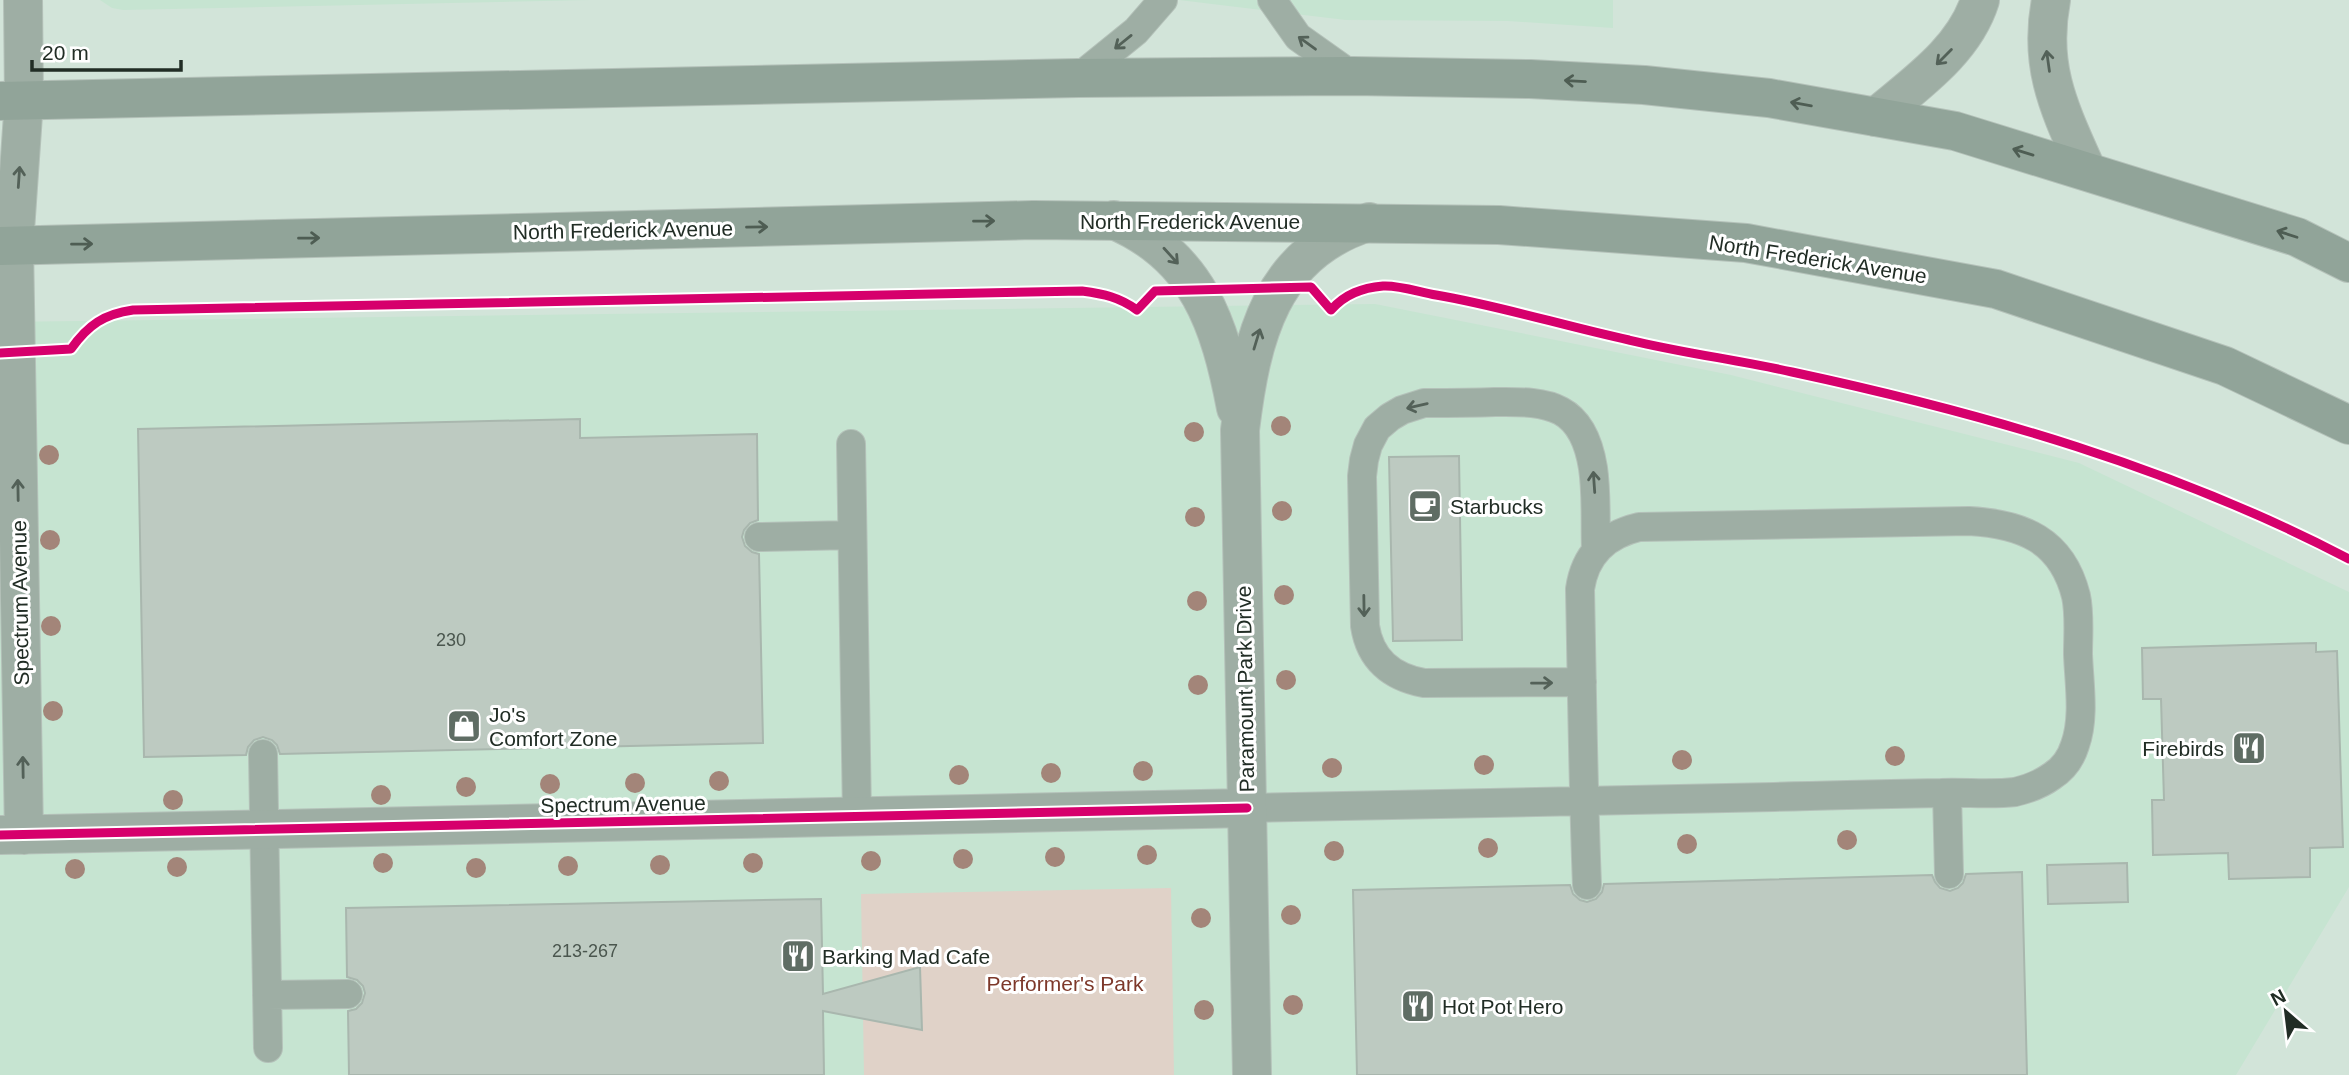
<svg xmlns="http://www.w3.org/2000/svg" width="2349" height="1075" viewBox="0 0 2349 1075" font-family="Arial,sans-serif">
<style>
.built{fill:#c6e4d1}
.green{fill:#e0d2c8}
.building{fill:#bdcac1;stroke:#a9b7ae;stroke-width:2}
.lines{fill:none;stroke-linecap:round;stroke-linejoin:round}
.service-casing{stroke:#b4c1b9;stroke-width:30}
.minor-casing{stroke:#b4c1b9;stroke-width:40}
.tertiary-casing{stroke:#b4c1b9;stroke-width:40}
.primary-casing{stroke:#b4c1b9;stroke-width:40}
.service{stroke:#9eaea4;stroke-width:28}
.minor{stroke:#9eaea4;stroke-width:38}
.tertiary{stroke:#9eaea4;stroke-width:38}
.primary{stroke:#91a499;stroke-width:38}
.cycleway-casing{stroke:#fff;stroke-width:13}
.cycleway{stroke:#d6006c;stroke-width:9}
.tree{fill:#a38579}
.oneway{stroke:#536158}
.oneway2{stroke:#4e5d53}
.labels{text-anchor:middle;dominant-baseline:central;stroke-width:6;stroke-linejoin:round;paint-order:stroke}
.number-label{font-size:18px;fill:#4a564e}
.street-label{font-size:21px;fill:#212d25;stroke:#fff}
.poi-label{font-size:21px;fill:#212d25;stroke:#fff;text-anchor:start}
.park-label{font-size:21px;fill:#7d382a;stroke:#fff}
</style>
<rect width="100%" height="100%" fill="#d2e4d9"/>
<path class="built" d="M100,0H590L123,10L112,8Z
M1179,0H1613V28L1508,21L1346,20Z
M1375,304L1731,375L2079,463L2349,592V887L2236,1075H0V322Z"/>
<path class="green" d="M1171,888L1174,1075H864L861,894Z"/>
<path class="building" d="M580,419V438L757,434L758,520L750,523L744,530L742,537L745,546L752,552L759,554L763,743L280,754L277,745L272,740L263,737L254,740L248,747L246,755L144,757L138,429Z
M1459,456L1462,640L1393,641L1389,457Z
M2316,643V652L2337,651L2343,847L2310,848V877L2229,879L2228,853L2153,855L2152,800H2164L2161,699H2143L2142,648Z
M2127,863L2128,902L2048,904L2047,865Z
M2022,872L2027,1075H1357L1353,890L1570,885L1573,894L1580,900L1587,902L1596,899L1602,892L1604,884L1932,875L1935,882L1940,888L1950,891L1958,888L1963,883L1966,874Z
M821,899L823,994L920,967L922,1030L823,1011L824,1075H349L348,1011L356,1009L362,1003L365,993L363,986L357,980L347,977L346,908Z"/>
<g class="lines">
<g class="service-casing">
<path id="service" d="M1272,0L1298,37L1353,76
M1078,78L1136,31L1163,0
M851,444L857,816
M759,537L852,535
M1582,682L1424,683C1391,677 1370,659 1365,626L1362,476L1364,460L1368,445L1377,428L1390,417L1402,410L1424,403C1448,403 1471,403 1495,402C1550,401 1583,405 1593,468C1597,495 1595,523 1596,550
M263,754L268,1048
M1947,793L1949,874
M1247,808C1423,804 1599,800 1774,797C1830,795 1885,794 1941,793C1965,792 1991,795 2015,792C2028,789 2041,784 2052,776C2063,769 2071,758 2075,745C2085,717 2079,683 2078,654C2078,635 2080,614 2076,596C2062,540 2023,524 1969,521L1639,527C1606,535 1585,554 1580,589C1582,687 1583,786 1587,885
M267,995L348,994"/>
</g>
<g class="minor-casing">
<path id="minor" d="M2051,0C2038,68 2060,110 2087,171
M1876,117C1915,84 1964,51 1980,0
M1114,220C1198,256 1220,324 1236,408
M14,245L24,835
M0,835L1247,808
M1252,1075L1240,430C1251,338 1271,252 1369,222"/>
</g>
<g class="tertiary-casing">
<path id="tertiary" d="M14,245L24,100L23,0"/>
</g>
<g class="primary-casing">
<path id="primary" d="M0,101L1078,78L1353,76L1530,79L1644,85L1769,98L1955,131L2297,237L2349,263
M0,246L1033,220L1499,225L1746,243L1996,289L2225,366L2349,425"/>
</g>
<use href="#service" class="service"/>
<use href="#minor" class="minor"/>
<use href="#tertiary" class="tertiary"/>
<use href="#primary" class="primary"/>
<g class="cycleway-casing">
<path id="cycleway" d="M0,353L71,349C88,325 104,314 133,310L1082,291C1104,294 1119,297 1137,310L1155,291L1311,287L1331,310C1345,294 1362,288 1383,286C1399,285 1419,292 1436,295C1501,306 1564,326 1629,340C1683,353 1738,360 1792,372C1983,413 2175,468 2349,559
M0,835L1247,808"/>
</g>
<use href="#cycleway" class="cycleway"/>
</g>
<g class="tree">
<circle cx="1281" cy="426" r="10"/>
<circle cx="1194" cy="432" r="10"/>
<circle cx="49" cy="455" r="10"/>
<circle cx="1282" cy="511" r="10"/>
<circle cx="1195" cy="517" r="10"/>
<circle cx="50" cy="540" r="10"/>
<circle cx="1284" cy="595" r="10"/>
<circle cx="1197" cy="601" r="10"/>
<circle cx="51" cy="626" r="10"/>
<circle cx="1286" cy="680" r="10"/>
<circle cx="1198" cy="685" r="10"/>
<circle cx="53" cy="711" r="10"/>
<circle cx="1895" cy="756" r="10"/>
<circle cx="1682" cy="760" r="10"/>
<circle cx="1484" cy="765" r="10"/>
<circle cx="1332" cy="768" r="10"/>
<circle cx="1143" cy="771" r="10"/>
<circle cx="1051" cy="773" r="10"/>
<circle cx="959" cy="775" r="10"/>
<circle cx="719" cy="781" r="10"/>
<circle cx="635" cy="783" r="10"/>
<circle cx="550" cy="784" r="10"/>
<circle cx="466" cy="787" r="10"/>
<circle cx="381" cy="795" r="10"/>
<circle cx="173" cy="800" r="10"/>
<circle cx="1847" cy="840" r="10"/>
<circle cx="1687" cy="844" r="10"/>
<circle cx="1488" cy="848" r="10"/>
<circle cx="1334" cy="851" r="10"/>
<circle cx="1147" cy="855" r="10"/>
<circle cx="1055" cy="857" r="10"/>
<circle cx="963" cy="859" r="10"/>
<circle cx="871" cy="861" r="10"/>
<circle cx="383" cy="863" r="10"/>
<circle cx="753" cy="863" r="10"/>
<circle cx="660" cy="865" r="10"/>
<circle cx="568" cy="866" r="10"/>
<circle cx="177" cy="867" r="10"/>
<circle cx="476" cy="868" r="10"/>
<circle cx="75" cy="869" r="10"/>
<circle cx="1291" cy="915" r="10"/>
<circle cx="1201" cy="918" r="10"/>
<circle cx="1293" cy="1005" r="10"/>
<circle cx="1204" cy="1010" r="10"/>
</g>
<defs><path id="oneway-shaft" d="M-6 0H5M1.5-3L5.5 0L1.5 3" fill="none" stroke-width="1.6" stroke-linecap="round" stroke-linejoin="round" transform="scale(1.75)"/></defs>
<g class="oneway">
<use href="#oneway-shaft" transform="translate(1123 42) rotate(141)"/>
<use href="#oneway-shaft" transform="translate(1307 43) rotate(-144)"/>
<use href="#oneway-shaft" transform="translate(1944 57) rotate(135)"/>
<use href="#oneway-shaft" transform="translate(2048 61) rotate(-98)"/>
<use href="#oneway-shaft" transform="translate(19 177) rotate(-86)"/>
<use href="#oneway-shaft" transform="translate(1171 256) rotate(48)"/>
<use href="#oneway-shaft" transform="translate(1257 339) rotate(-73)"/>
<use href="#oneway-shaft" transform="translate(1417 406) rotate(167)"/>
<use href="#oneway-shaft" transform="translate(1594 482) rotate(-94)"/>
<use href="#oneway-shaft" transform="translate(18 490) rotate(-91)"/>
<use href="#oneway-shaft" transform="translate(1364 606) rotate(89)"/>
<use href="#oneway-shaft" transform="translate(1542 683) rotate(-1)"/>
<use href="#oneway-shaft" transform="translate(23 767) rotate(-91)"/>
</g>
<g class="oneway2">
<use href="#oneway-shaft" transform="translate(1575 81) rotate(-177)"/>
<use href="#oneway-shaft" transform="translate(1801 104) rotate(-170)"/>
<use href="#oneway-shaft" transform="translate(2023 152) rotate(-163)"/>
<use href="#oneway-shaft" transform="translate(984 221) rotate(-1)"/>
<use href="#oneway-shaft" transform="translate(757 227) rotate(-1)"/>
<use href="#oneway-shaft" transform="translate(2287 234) rotate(-162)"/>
<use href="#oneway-shaft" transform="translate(309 238) rotate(-1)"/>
<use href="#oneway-shaft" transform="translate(82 244) rotate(-1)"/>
</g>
<defs>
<g id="cafe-square" transform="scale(1.75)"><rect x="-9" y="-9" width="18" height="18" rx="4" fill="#5f6d64" stroke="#fff"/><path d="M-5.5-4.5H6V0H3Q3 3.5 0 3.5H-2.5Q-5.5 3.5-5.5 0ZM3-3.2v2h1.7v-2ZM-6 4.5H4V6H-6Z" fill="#fff"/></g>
<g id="shop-square" transform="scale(1.75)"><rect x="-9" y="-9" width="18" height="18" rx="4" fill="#5f6d64" stroke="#fff"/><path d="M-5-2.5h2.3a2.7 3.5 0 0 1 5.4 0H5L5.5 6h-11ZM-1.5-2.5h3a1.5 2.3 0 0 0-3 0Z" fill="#fff"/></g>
<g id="restaurant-square" transform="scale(1.75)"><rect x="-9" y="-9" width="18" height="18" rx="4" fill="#5f6d64" stroke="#fff"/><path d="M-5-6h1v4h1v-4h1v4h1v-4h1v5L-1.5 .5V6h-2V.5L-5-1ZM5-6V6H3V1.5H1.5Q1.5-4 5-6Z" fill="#fff"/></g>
</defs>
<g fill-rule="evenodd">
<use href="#cafe-square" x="1425" y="506"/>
<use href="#shop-square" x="464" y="726"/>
<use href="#restaurant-square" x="2249" y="748"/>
<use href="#restaurant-square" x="798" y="956"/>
<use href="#restaurant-square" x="1418" y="1006"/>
</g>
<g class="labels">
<g class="number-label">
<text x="451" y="640">230</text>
<text x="585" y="951">213-267</text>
</g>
<g class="street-label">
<text x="1190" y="221">North Frederick Avenue</text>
<text transform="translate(623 230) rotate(-1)">North Frederick Avenue</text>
<text transform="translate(1818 259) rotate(9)">North Frederick Avenue</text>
<text transform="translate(20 603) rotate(-91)">Spectrum Avenue</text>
<text transform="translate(1245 689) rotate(-91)">Paramount Park Drive</text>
<text transform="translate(623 804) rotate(-1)">Spectrum Avenue</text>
</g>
<g class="poi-label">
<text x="1450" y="506">Starbucks</text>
<text x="489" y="714">Jo's<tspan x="489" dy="24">Comfort Zone</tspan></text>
<text x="2224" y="748" text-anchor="end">Firebirds</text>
<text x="822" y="956">Barking Mad Cafe</text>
<text x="1442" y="1006">Hot Pot Hero</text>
</g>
<g class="park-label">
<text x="1065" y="983">Performer's Park</text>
</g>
</g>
<g transform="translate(2286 1012) rotate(332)" stroke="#ffffff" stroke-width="5" paint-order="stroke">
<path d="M0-5L12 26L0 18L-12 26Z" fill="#212d25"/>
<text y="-10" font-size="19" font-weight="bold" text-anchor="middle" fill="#212d25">N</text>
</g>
<path d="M32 60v10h149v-10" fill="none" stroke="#212d25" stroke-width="3.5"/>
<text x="42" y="60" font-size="21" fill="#212d25" stroke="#ffffff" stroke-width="5" paint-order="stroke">20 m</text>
</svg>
